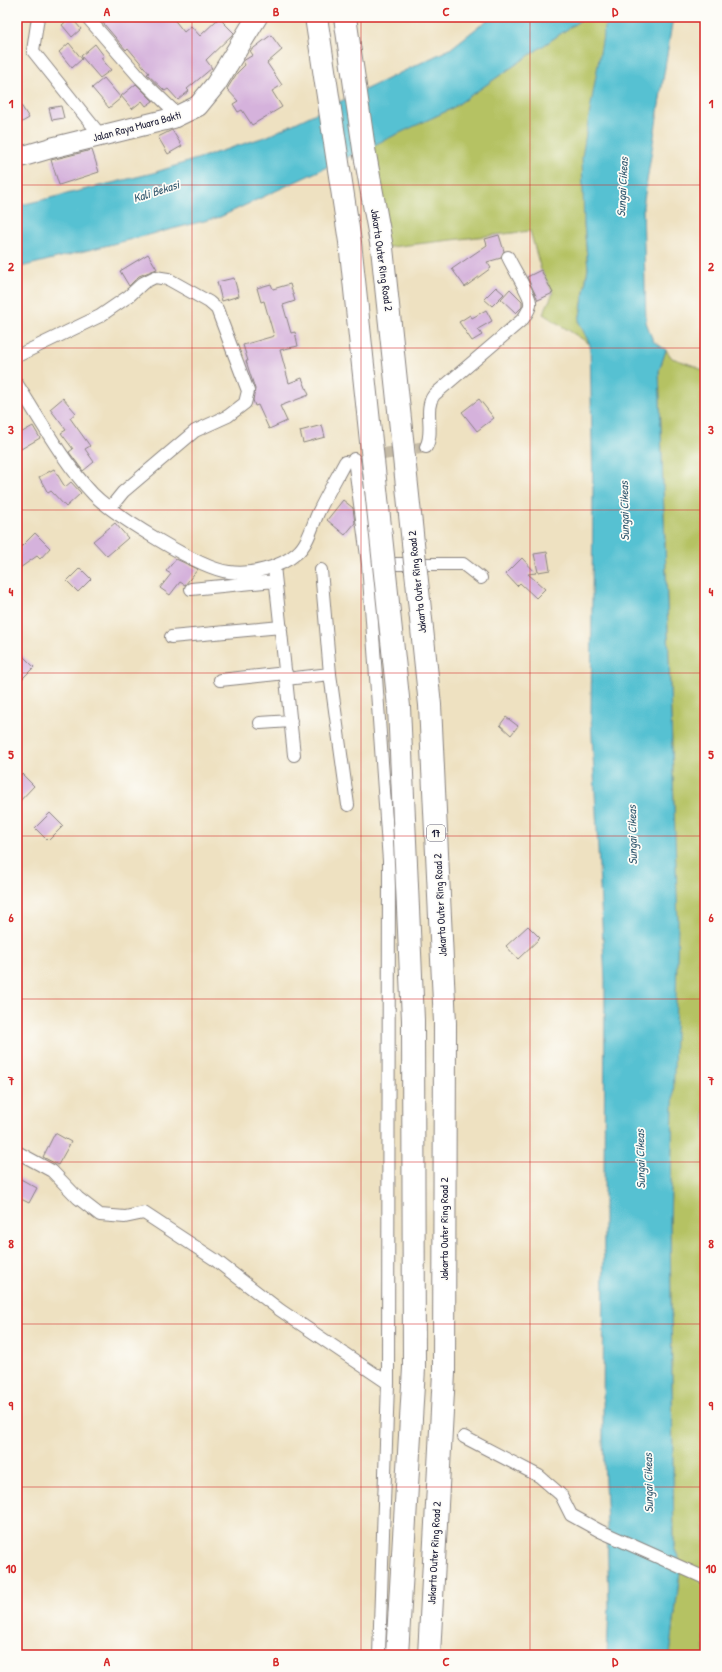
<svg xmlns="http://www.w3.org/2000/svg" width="722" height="1672" viewBox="0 0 722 1672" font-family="'Patrick Hand',sans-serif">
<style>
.green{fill:#b5c263;stroke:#6c724f}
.water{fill:#56c1d2;stroke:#3c7286}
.building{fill:#d5b2dc}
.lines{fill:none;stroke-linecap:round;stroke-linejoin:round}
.minor-tunnel{stroke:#c5bba6;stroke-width:12;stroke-dasharray:12 6;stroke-linecap:butt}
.minor-casing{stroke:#88827e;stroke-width:14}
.primary-casing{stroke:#88827e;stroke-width:22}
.minor{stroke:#fff;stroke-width:12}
.primary{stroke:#fff;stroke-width:20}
.motorway-bridge-casing{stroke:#88827e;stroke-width:24;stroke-linecap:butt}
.motorway-bridge{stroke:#fff;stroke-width:22}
.grid{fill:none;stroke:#d62828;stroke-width:1;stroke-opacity:0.55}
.labels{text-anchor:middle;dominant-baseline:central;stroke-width:3.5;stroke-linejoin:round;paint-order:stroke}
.shield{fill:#fdfcf7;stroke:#646373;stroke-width:1}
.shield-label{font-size:10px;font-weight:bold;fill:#22223b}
.street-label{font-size:11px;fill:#22223b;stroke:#fdfcf7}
.water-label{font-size:12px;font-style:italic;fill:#345a70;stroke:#fdfcf7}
.neatline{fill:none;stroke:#d62828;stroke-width:1.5}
.grid-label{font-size:13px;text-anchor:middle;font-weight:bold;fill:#d62828}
</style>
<rect width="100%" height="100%" fill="#fdfcf7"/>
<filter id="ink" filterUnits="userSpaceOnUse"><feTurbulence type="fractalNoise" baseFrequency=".025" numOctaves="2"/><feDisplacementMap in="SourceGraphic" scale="8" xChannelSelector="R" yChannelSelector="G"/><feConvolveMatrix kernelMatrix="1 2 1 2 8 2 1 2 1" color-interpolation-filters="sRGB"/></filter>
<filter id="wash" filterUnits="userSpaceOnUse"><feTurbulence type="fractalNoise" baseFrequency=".012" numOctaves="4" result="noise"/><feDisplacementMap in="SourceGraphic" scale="16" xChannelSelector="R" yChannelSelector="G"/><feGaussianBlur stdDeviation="0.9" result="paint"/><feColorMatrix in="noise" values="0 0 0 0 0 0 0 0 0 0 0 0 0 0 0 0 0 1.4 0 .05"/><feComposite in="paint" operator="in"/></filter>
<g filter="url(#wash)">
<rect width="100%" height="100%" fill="#eee1c1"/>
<path class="green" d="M585,17H602L606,24L584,224L588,268L579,322L590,344L543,314L553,293L541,270L530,231L382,248L364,149L451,109Z
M666,350L672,358L695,366L705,372V1655H670L681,1563L674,1548L670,1230L672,1137L674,804L659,371Z"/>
<path class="water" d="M491,17H585L451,109L220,217L17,268V206L153,173L268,136L450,49Z
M602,17H673L643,206L646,322L653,341L666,350L659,371L678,923L670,1221L674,1548L681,1563L670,1655H607L609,1605L607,1524L603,1440L605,980L591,717L593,490L590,345L579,322L588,268L584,224L582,157L605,24Z"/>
<g id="blocks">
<path class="building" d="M71,17L81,29L72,37L62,25Z
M98,17H172L184,32L191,26L200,36L219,18L234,33L206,60L212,68L187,89L189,91L178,100L168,89L165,91L147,74L149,73L128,48L126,50Z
M271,35L282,50L267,63L282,85L272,91L282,107L252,125L242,110L238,112L233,104L238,101L227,89L237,73L245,65L243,61L253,55L250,51Z
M69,43L82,59L72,68L59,52Z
M95,44L104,56L101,58L111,70L100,78L81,56Z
M104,78L121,98L109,108L92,88Z
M136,84L153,101L146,106L142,101L132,109L121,96Z
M17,99L29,118L17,125Z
M61,106L64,118L52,120L49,108Z
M172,130L182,146L168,154L158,137Z
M92,150L99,172L59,185L51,160Z
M499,235L504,251L501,258L487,262L491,268L465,287L452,269L487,245L485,239Z
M148,254L157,269L139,276L129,286L120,271Z
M541,270L553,293L538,300L527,277Z
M234,278L239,296L222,301L217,282Z
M271,284L273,289L290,284L295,301L283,305L291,333L295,332L298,346L280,350L289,383L302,378L309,395L280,406L287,421L269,429L258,405L255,406L253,400L255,389L246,361H248L243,345L274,336L264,301L261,302L257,288Z
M496,287L504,294L492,306L484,299Z
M510,289L522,301V307L516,313L501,299Z
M486,310L492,321L478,329L482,335L472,341L459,322L470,315L472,318Z
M63,398L76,413L70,418L90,446L85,449L94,462L83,471L69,452L73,449L61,433L66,430L50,409Z
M479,399L494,418L477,431L462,412Z
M322,425L325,437L303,443L300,431Z
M33,426L40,438L21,449L17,443V435Z
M54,469L65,487L71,482L81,493L66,507L51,491L48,493L39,477Z
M343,500L353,508L355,523L345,535L327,520Z
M115,523L128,538L107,556L93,541Z
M35,533L50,548L40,559L37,556L17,570V551Z
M547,552L550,570L538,572L534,554Z
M522,558L536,573L528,574L545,589L536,598L520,583L517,586L506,574Z
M176,559L198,569L185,585L180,582L170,595L160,588L171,574L166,571Z
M80,568L91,579L78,592L67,581Z
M17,650L34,667L17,684Z
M506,717L518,726L511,735L500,725Z
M22,774L34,786L17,804V779Z
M50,813L63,826L48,841L35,828Z
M528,926L540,938L518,959L506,946Z
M55,1133L71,1142L58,1165L43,1157Z
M17,1177L37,1188L29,1203L17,1197Z"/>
</g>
</g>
<g filter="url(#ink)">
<use href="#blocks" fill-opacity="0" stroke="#88827e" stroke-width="1"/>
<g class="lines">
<path class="minor-tunnel" d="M345,462L354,459L426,447"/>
<g class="minor-casing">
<path id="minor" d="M38,17L33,51L101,136
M87,17L140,78L179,116
M17,356L100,316L129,296L143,283L155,277L168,279L209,302L217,309L248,391L245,403L228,416L195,431L123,492L110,508
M17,384C41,421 63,462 93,494C114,515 200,569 229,572C250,575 280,568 297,553C308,544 312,526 318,513C326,496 336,479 345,462
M426,447C435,431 423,409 434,395L523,319C526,314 531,308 530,302C530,295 512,266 508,257
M354,459L368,564L389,861L388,1383L379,1655
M379,564H463L481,578
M274,566L294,755
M191,589L275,581
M171,637L281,627
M330,674L348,805
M286,679L330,674L321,570
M220,680L286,673
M260,723L291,721
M17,1152L52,1171L78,1198L100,1215L125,1217L144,1213L214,1259L280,1310L388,1383
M464,1437L539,1476L561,1495L571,1515L600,1531L705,1578"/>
</g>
<g class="primary-casing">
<path id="primary" d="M17,158L51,148L173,118L198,106L216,84L257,17"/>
</g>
<use href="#minor" class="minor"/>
<use href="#primary" class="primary"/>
<g class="motorway-bridge-casing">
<path id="motorway-bridge" d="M316,17L350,242L399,707L413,1020L414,1368L397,1655
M345,17L364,149L382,248L430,705L445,1023L444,1373L429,1655"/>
</g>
<use href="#motorway-bridge" class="motorway-bridge"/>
</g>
</g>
<path class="grid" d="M192,17V1655M361,17V1655M530,17V1655M17,185H705M17,348H705M17,510H705M17,673H705M17,836H705M17,999H705M17,1162H705M17,1324H705M17,1487H705"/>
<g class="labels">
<rect class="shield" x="427" y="825" width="18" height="16" rx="3"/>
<g class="shield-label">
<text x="436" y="833">17</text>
</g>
<g class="street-label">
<text transform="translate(137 126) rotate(-15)">Jalan Raya Muara Bakti</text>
<text transform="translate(382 260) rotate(82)">Jakarta Outer Ring Road 2</text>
<text transform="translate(417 582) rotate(-96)">Jakarta Outer Ring Road 2</text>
<text transform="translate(440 905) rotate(-93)">Jakarta Outer Ring Road 2</text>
<text transform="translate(444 1229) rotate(-90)">Jakarta Outer Ring Road 2</text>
<text transform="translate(434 1553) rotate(-87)">Jakarta Outer Ring Road 2</text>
</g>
<g class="water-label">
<text transform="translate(622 187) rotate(-87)">Sungai Cikeas</text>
<text transform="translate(156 191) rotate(-18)">Kali Bekasi</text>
<text transform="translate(624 511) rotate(-91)">Sungai Cikeas</text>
<text transform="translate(632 835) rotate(-91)">Sungai Cikeas</text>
<text transform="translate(640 1159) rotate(-91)">Sungai Cikeas</text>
<text transform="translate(648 1483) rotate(-91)">Sungai Cikeas</text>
</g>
</g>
<rect width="722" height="1672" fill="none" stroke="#fdfcf7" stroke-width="44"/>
<rect x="22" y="22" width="678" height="1628" class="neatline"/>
<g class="grid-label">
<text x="107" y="16">A</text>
<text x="276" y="16">B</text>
<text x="446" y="16">C</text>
<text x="615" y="16">D</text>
<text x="11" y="108">1</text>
<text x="711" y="108">1</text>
<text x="11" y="271">2</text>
<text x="711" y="271">2</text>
<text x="11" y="434">3</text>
<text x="711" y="434">3</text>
<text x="11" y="596">4</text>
<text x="711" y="596">4</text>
<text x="11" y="759">5</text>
<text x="711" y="759">5</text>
<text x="11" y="922">6</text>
<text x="711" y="922">6</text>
<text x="11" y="1085">7</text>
<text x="711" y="1085">7</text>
<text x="11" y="1248">8</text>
<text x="711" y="1248">8</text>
<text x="11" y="1410">9</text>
<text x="711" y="1410">9</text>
<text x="11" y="1573">10</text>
<text x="711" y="1573">10</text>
<text x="107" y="1666">A</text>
<text x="276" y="1666">B</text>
<text x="446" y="1666">C</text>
<text x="615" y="1666">D</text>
</g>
</svg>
